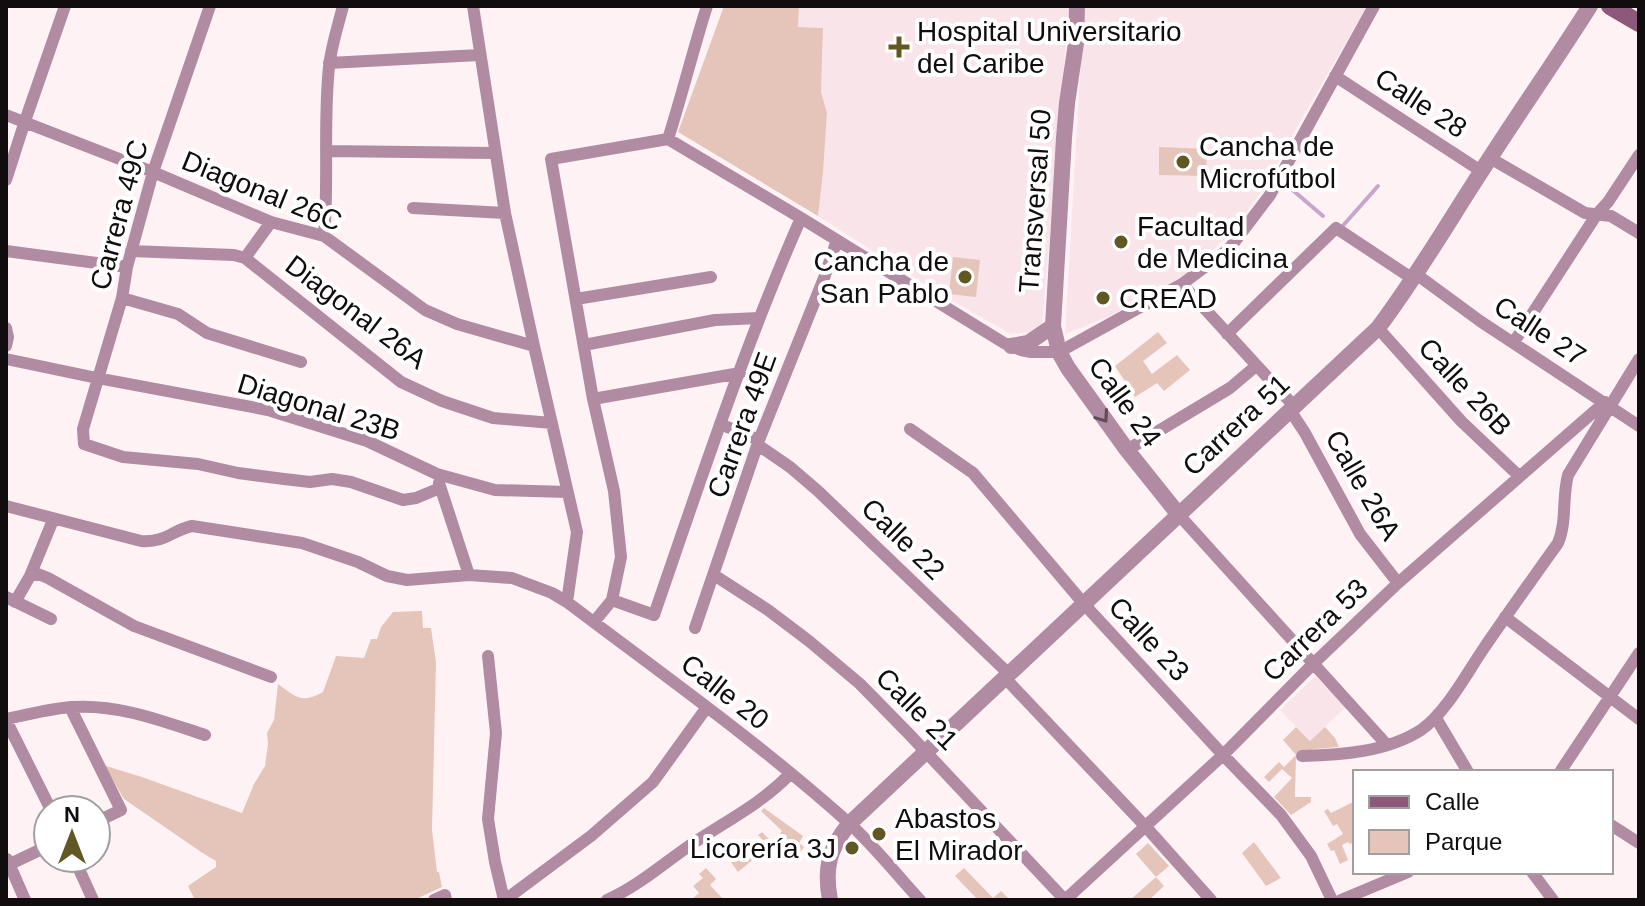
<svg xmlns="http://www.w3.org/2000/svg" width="1645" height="906" viewBox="0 0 1645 906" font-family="Arial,sans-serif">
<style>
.built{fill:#f9e4ea}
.green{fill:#e5c5b9}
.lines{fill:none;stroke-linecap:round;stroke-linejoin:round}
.stream{stroke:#c7a6cc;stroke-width:4}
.minor{stroke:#b18ba2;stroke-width:12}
.tertiary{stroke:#b18ba2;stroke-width:16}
.secondary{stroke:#8d587a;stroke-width:18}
.oneway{stroke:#614c58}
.poi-dot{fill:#605723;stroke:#fff;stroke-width:3}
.labels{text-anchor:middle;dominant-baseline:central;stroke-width:8;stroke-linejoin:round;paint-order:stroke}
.poi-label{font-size:28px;fill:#110d0e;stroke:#fff;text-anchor:start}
.street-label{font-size:28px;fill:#110d0e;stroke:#fff}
</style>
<rect width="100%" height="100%" fill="#fff2f5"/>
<path class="built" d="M799,6H1069L1042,327L1029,332L1011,334L940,294L818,216L823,173L827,113L821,92L823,28L798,27Z
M1084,6H1367L1286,146L1274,171V179L1270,180L1240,221V225H1237L1200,264L1171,283L1108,317L1065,334Z
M1315,676L1346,707L1310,741L1280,710Z"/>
<path class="green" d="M724,6H799L798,27L823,28L821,92L827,113L823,173L818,216L678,132Z
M1159,147L1207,149L1206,176L1159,175Z
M953,257L980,260L976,297L949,294Z
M1158,332L1167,343L1143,361L1152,374L1177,355L1190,370L1164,391L1157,383L1135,397L1115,366Z
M422,611L423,628H431L436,662L432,830L437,872H439L442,887L414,900H195L188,886L216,867V861L201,852L124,799L106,769V766L142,777L242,813L254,784L265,766L268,744L267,733L274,720L278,684C296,697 302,704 323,692L336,656L364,658L371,639H377L381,627L393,612Z
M1296,727L1310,741L1325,727L1335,738L1339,747L1314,749L1296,754L1295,797H1311V802L1291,815L1274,797L1292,778L1282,769L1269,782L1264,777L1279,762L1284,767L1296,755L1283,740Z
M1355,801V842L1350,844L1348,842L1342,845L1348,860L1340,864L1334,850L1331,851L1327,844L1343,834L1337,824L1333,826L1324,811L1328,809L1331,813Z
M764,808L803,836L799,843L804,847L796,858L773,843L738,872L726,855L731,852L733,854L738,850L742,855L751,850L754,853L766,844L758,835L762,832L773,843L782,831L761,811Z
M1254,842L1281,878L1266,886L1242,853Z
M1148,843L1169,866L1156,877L1164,886L1149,900H1130L1156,877L1136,854Z
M706,868L716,879L710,885L724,900H691L699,893L693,886L703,878L699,874Z
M964,868L993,898L1001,891L1010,900H978L955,876Z"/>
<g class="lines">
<path class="stream" d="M1282,181L1323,216
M1340,229L1378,186"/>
<path class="minor" d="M210,6L153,172L127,267L122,298L83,429L84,444L123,457L198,464L238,473L284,479L310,482L332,479L351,482L403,500L416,498L440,488
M473,6L505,213L534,346L577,532L567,602
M329,63L479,55
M1335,76L1481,171
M6,115L153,172L271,222L324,236L425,310L457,324L534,346
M668,139L801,218L1004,343L1021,350L1031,352H1059L1182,284L1229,249L1270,195L1374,6
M668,139C682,95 693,50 707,6
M327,151L494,153
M1490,158L1585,213L1611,216L1639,233
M6,180L25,121L65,6
M413,208L505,213
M324,236C329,180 323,123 329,67C331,47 338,26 343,6
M6,251L127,267
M131,251L234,255L245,258L401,382L442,401L493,418L552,423
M245,258L271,222
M1416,274L1480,321L1639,426
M1182,284L1294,406
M122,298L178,314L207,333L301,362
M576,299L711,277
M6,328L8,337L6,346
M1378,328L1461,421L1519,476
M1227,334L1336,228L1413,279
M1514,342L1597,214L1608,202L1639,155
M584,345L715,320L759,318
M6,359L97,378L268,410L367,441L437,474L495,490L567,492
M593,399L740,373
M1290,410L1305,433L1360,534L1398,583
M720,424L759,440
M910,429L973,473L1084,604L1223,755L1281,815L1311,856L1332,900
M758,445L790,467L818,491L1009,674
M1127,450L1230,388L1256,366
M439,483L469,575
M6,506L141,541C166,543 172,530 192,526L302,543L358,562L387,576L407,580L469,575L512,578L552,593L567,602C662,674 761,744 850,824C875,847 897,875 920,900
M1179,515L1387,745
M714,575L768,610L809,641L860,684L909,734L1065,900
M30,576L38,574L48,578L134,626L271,677
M6,597L51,619
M612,600L654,615C700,482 744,347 801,218
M15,602L30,576L53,520
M1505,617L1639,719
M594,622L612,600L621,557L614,491L593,399L551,159L668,139
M695,628L759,440L824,278L837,240
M488,656L496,733L488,819L495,862L504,900
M1005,678L1146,827L1211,900
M70,707L121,810L96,822
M1436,718L1468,772
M6,719C28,715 51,708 73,707C118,704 162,721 205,735
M6,720L51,810
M1302,756C1341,755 1387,752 1421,730C1445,714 1467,673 1484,648C1508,613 1533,578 1558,543C1567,522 1562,497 1568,475L1639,359
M1560,772L1639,653
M1611,825L1639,843
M74,858L93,900
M7,859L25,900
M6,866L48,846
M1532,872L1553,900
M434,900L445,895L446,900
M505,900L591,836L653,782L707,707
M607,900C639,886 666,861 695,842C728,820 762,803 790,774
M1065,900L1223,755L1313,664L1398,583L1605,402
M1341,900L1408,872"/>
<path class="tertiary" d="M1077,6L1076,43L1067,103L1064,138L1053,326L1059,352L1068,368L1127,450L1179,515
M1011,346L1028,343L1053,326
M830,900C824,868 829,849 849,824L1378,328C1415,279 1446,226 1479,175C1515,118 1554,63 1590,6"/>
<path class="secondary" d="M1610,6L1639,23"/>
</g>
<defs><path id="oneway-chevron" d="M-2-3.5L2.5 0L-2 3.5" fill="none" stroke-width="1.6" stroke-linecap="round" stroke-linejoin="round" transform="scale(2)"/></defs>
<use class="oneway" href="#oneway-chevron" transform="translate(1103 417) rotate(55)"/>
<g class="poi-dot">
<path d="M895 35h8v8h8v8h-8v8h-8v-8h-8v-8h8z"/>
<circle cx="1183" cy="162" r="8"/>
<circle cx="1121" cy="242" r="8"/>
<circle cx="965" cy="277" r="8"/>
<circle cx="1103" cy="298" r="8"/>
<circle cx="879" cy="834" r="8"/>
<circle cx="852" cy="848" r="8"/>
</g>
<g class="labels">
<g class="poi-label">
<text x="917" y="31">Hospital Universitario<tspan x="917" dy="32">del Caribe</tspan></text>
<text x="1199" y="146">Cancha de<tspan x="1199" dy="32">Microfútbol</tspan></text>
<text x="1137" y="226">Facultad<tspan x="1137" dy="32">de Medicina</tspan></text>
<text x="949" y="261" text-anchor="end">Cancha de<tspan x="949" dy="32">San Pablo</tspan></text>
<text x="1119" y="298">CREAD</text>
<text x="895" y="818">Abastos<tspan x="895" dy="32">El Mirador</tspan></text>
<text x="836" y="848" text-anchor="end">Licorería 3J</text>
</g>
<g class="street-label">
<text transform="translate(1421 103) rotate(33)">Calle 28</text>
<text transform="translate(262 191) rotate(22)">Diagonal 26C</text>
<text transform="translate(1035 201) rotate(-86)">Transversal 50</text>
<text transform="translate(119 215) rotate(-75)">Carrera 49C</text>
<text transform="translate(356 312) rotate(37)">Diagonal 26A</text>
<text transform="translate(1540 331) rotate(33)">Calle 27</text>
<text transform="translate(1465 387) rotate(47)">Calle 26B</text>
<text transform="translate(1125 402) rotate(54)">Calle 24</text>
<text transform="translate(319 407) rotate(17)">Diagonal 23B</text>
<text transform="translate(742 425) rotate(-70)">Carrera 49E</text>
<text transform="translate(1236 425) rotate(-43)">Carrera 51</text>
<text transform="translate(1363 485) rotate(60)">Calle 26A</text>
<text transform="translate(903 539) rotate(44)">Calle 22</text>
<text transform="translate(1315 630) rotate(-44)">Carrera 53</text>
<text transform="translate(1149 639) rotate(47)">Calle 23</text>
<text transform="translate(725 692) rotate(38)">Calle 20</text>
<text transform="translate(917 709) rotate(45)">Calle 21</text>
</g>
</g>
<rect width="1645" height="906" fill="none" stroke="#110d0e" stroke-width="16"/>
<rect x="1353" y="770" width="260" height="104" fill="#ffffff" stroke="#a09e9f" stroke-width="2"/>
<rect x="1369" y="796" width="40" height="12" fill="#8d587a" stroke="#a09e9f" stroke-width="2"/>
<text x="1425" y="810" font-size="24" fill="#110d0e">Calle</text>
<rect x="1369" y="830" width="40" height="24" fill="#e5c5b9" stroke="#a09e9f" stroke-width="2"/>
<text x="1425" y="850" font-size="24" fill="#110d0e">Parque</text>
<g transform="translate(72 834)"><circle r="38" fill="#ffffff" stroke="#a09e9f" stroke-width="2"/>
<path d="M0-6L14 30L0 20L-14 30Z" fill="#605723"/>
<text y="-12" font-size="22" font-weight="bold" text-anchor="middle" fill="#110d0e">N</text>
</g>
</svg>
